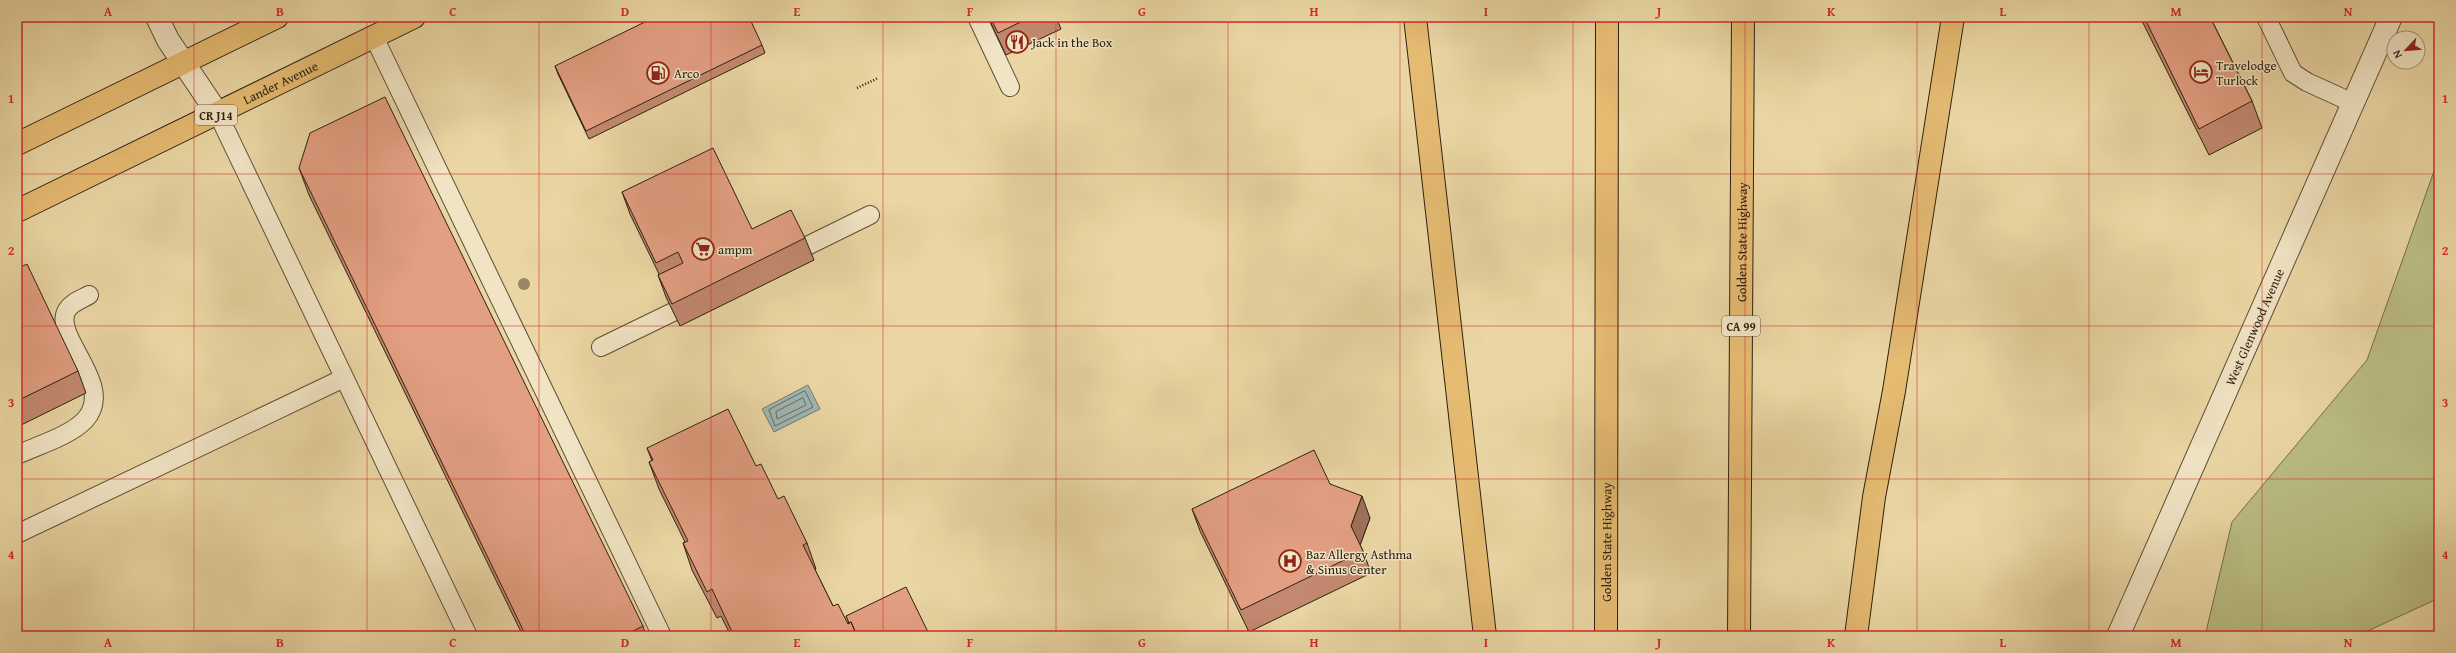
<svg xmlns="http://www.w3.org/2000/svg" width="2456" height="653" viewBox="0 0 2456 653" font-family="'Gentium Book Plus',serif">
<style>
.green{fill:#babd84;stroke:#746e4a}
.water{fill:#9fb6b3;stroke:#717a72}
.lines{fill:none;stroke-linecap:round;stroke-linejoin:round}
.shore{stroke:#666b62;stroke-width:1}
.service-casing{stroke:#5c4e35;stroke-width:20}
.minor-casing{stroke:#5c4e35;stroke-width:24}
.primary-casing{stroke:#2d2010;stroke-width:24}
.motorway-casing{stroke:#2d2010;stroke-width:24}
.path{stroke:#2d2010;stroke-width:2.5;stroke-dasharray:1 2;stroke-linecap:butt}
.service{stroke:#f1e4c4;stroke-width:18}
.minor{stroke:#f1e4c4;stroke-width:22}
.primary{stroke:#e5bb72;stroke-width:22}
.motorway{stroke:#e5bb72;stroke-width:22}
.tree{fill:#958763}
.wall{fill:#c38970;stroke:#2d2010}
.shaded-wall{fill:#9f6f5b;stroke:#2d2010}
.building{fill:#e39f82;stroke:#2d2010}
.grid{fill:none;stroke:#d62828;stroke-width:1;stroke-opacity:0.55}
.labels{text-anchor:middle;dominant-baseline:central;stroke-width:3;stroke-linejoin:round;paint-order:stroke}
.shield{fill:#f1e4c4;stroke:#685b46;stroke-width:1}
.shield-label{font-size:12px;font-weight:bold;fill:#2d2010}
.poi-label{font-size:13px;fill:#2d2010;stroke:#f1e4c4;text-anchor:start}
.street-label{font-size:13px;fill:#2d2010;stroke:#f1e4c4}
.neatline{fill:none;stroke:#d62828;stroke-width:1.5}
.grid-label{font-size:13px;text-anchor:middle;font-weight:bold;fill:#d62828}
</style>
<rect width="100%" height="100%" fill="#ead6a4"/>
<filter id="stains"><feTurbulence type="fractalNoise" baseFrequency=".005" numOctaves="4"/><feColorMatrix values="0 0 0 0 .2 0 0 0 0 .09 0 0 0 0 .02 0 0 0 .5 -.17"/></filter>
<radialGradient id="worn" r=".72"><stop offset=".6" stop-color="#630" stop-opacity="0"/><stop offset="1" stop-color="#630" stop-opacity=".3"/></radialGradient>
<path class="green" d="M2439,157V598L2357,636H2205L2232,522L2367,360Z"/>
<path class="water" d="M808,385L820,409L774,432L762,409Z"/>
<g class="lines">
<path class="shore" d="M805,391L813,407L775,426L769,410Z
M803,398L806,405L777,419L776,412Z"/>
<g class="service-casing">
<path id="service" d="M977,17L1010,87
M2266,17L2293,73L2307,82L2353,103
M374,37L662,636
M218,114L468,636
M807,246L870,215
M601,347L673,312
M17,455C36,446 70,436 85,420C117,385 51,337 67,310C72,302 82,299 89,295
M17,534L344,378"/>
</g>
<g class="minor-casing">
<g id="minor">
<path d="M157,17L168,40L218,114"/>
<path id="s1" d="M2118,636L2391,17"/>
</g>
</g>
<g class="primary-casing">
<g id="primary">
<path d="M17,144L277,17"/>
<path id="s2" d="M17,211L414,17"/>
</g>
</g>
<g class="motorway-casing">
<g id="motorway">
<path d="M1415,17L1485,636"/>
<path id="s3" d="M1606,636L1607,17"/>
<path id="s4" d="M1739,636L1743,17"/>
<path d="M1856,636L1874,497L1894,391L1953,17"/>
</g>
</g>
<path class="path" d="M857,88L878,78"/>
<use href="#service" class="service"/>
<use href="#minor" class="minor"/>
<use href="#primary" class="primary"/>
<use href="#motorway" class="motorway"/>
</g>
<circle class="tree" cx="524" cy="284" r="6"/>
<path class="wall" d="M988,17H1056L1061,29L1006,55Z
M2140,17H2210L2252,101L2262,128L2209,155Z
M762,45L765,53L589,139L558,74L555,66Z
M299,168L643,626L646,636H523L309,195Z
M622,192L752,229L805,238L814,260L680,326L666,297L658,275L659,274L630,214Z
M17,269L78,371L86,393L17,427Z
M647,448L756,466L807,543L816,569L815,570L833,606L848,624L849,623L846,616L930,636H731L721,616L717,618L692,570L683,543L685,542L659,489L649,462L652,461Z
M1330,484L1370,518L1360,545L1363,551L1371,573L1249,632L1200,531L1192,509Z"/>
<path class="shaded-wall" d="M1362,496L1370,518L1359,548L1351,526Z"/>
<path class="building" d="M655,17H749L762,45L586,131L555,66Z
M990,17H1031L998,33Z
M2144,17H2210L2252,101L2199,129Z
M385,97L643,626L623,636H526L299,168L310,133Z
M713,148L752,229L791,210L805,238L672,304L658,275L683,263L678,252L656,263L622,192Z
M27,264L78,371L17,401V269Z
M728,409L756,466L761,464L778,499L784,496L807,543L803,545L833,606L838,604L848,624L851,622L857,636H734L712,589L707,592L683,543L688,541L649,462L653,460L647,448Z
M1314,450L1330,484L1362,496L1351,526L1363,551L1241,610L1192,509Z
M906,587L930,636H857L851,622L849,623L846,616Z"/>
<path class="grid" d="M194,17V636M367,17V636M539,17V636M711,17V636M883,17V636M1056,17V636M1228,17V636M1400,17V636M1573,17V636M1745,17V636M1917,17V636M2089,17V636M2262,17V636M17,174H2439M17,326H2439M17,479H2439"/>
<defs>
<g id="restaurant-ring" transform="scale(1.15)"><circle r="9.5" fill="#f1e4c4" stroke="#8f2418" stroke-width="1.5"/><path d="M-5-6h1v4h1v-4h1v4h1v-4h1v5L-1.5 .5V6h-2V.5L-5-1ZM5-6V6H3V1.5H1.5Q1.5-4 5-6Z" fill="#8f2418"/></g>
<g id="hotel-ring" transform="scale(1.15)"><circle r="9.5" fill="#f1e4c4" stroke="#8f2418" stroke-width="1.5"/><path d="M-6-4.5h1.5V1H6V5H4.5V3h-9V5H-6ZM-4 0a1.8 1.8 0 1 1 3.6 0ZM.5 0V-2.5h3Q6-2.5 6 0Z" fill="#8f2418"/></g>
<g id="fuel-ring" transform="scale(1.15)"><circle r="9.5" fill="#f1e4c4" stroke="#8f2418" stroke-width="1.5"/><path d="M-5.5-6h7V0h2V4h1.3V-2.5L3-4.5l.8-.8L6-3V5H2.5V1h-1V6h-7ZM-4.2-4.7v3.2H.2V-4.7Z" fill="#8f2418"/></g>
<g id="supermarket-ring" transform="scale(1.15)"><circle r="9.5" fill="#f1e4c4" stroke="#8f2418" stroke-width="1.5"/><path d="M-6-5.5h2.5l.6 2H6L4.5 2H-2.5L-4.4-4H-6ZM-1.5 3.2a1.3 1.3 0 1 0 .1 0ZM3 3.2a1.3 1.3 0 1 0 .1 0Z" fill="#8f2418"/></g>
<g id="hospital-ring" transform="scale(1.15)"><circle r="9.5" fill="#f1e4c4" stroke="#8f2418" stroke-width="1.5"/><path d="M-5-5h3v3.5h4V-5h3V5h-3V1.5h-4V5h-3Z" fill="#8f2418"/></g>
</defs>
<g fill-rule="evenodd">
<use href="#restaurant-ring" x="1017" y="42"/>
<use href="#hotel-ring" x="2201" y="72"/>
<use href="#fuel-ring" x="658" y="73"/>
<use href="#supermarket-ring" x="703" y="249"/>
<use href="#hospital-ring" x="1290" y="561"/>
</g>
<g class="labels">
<g class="shield">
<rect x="195" y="105" width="42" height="20" rx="3"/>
<rect x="1722" y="316" width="38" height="20" rx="3"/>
</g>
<g class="shield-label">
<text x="216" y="115">CR J14</text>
<text x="1741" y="326">CA 99</text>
</g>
<g class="poi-label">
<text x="1032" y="42">Jack in the Box</text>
<text x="2216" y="65">Travelodge<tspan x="2216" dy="15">Turlock</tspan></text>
<text x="674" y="73">Arco</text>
<text x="718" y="249">ampm</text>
<text x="1306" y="554">Baz Allergy Asthma<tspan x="1306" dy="15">&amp; Sinus Center</tspan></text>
</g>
<g class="street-label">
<text stroke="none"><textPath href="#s2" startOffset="293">Lander Avenue</textPath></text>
<text stroke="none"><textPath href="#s4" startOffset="394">Golden State Highway</textPath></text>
<text stroke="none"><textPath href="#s1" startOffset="338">West Glenwood Avenue</textPath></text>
<text stroke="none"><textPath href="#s3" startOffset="94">Golden State Highway</textPath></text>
</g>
</g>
<rect width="2456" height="653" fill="none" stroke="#ead6a4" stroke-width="44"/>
<g transform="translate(2406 50) rotate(244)"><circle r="19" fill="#f1e4c4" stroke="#a3967c"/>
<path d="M0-3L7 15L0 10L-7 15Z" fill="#8f2418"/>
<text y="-6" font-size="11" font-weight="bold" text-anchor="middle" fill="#2d2010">N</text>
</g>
<rect x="22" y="22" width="2412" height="609" class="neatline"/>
<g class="grid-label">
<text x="108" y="16">A</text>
<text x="280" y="16">B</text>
<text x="453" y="16">C</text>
<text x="625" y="16">D</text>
<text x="797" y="16">E</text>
<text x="970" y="16">F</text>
<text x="1142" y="16">G</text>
<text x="1314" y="16">H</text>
<text x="1486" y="16">I</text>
<text x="1659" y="16">J</text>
<text x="1831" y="16">K</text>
<text x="2003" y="16">L</text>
<text x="2176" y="16">M</text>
<text x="2348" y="16">N</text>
<text x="11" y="103">1</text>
<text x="2445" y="103">1</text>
<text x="11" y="255">2</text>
<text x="2445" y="255">2</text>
<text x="11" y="407">3</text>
<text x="2445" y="407">3</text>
<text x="11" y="559">4</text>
<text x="2445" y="559">4</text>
<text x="108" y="647">A</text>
<text x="280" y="647">B</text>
<text x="453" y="647">C</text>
<text x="625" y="647">D</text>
<text x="797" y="647">E</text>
<text x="970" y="647">F</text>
<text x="1142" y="647">G</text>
<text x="1314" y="647">H</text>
<text x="1486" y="647">I</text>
<text x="1659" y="647">J</text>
<text x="1831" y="647">K</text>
<text x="2003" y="647">L</text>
<text x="2176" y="647">M</text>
<text x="2348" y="647">N</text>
</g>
<rect width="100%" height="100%" filter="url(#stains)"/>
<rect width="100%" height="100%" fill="url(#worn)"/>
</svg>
